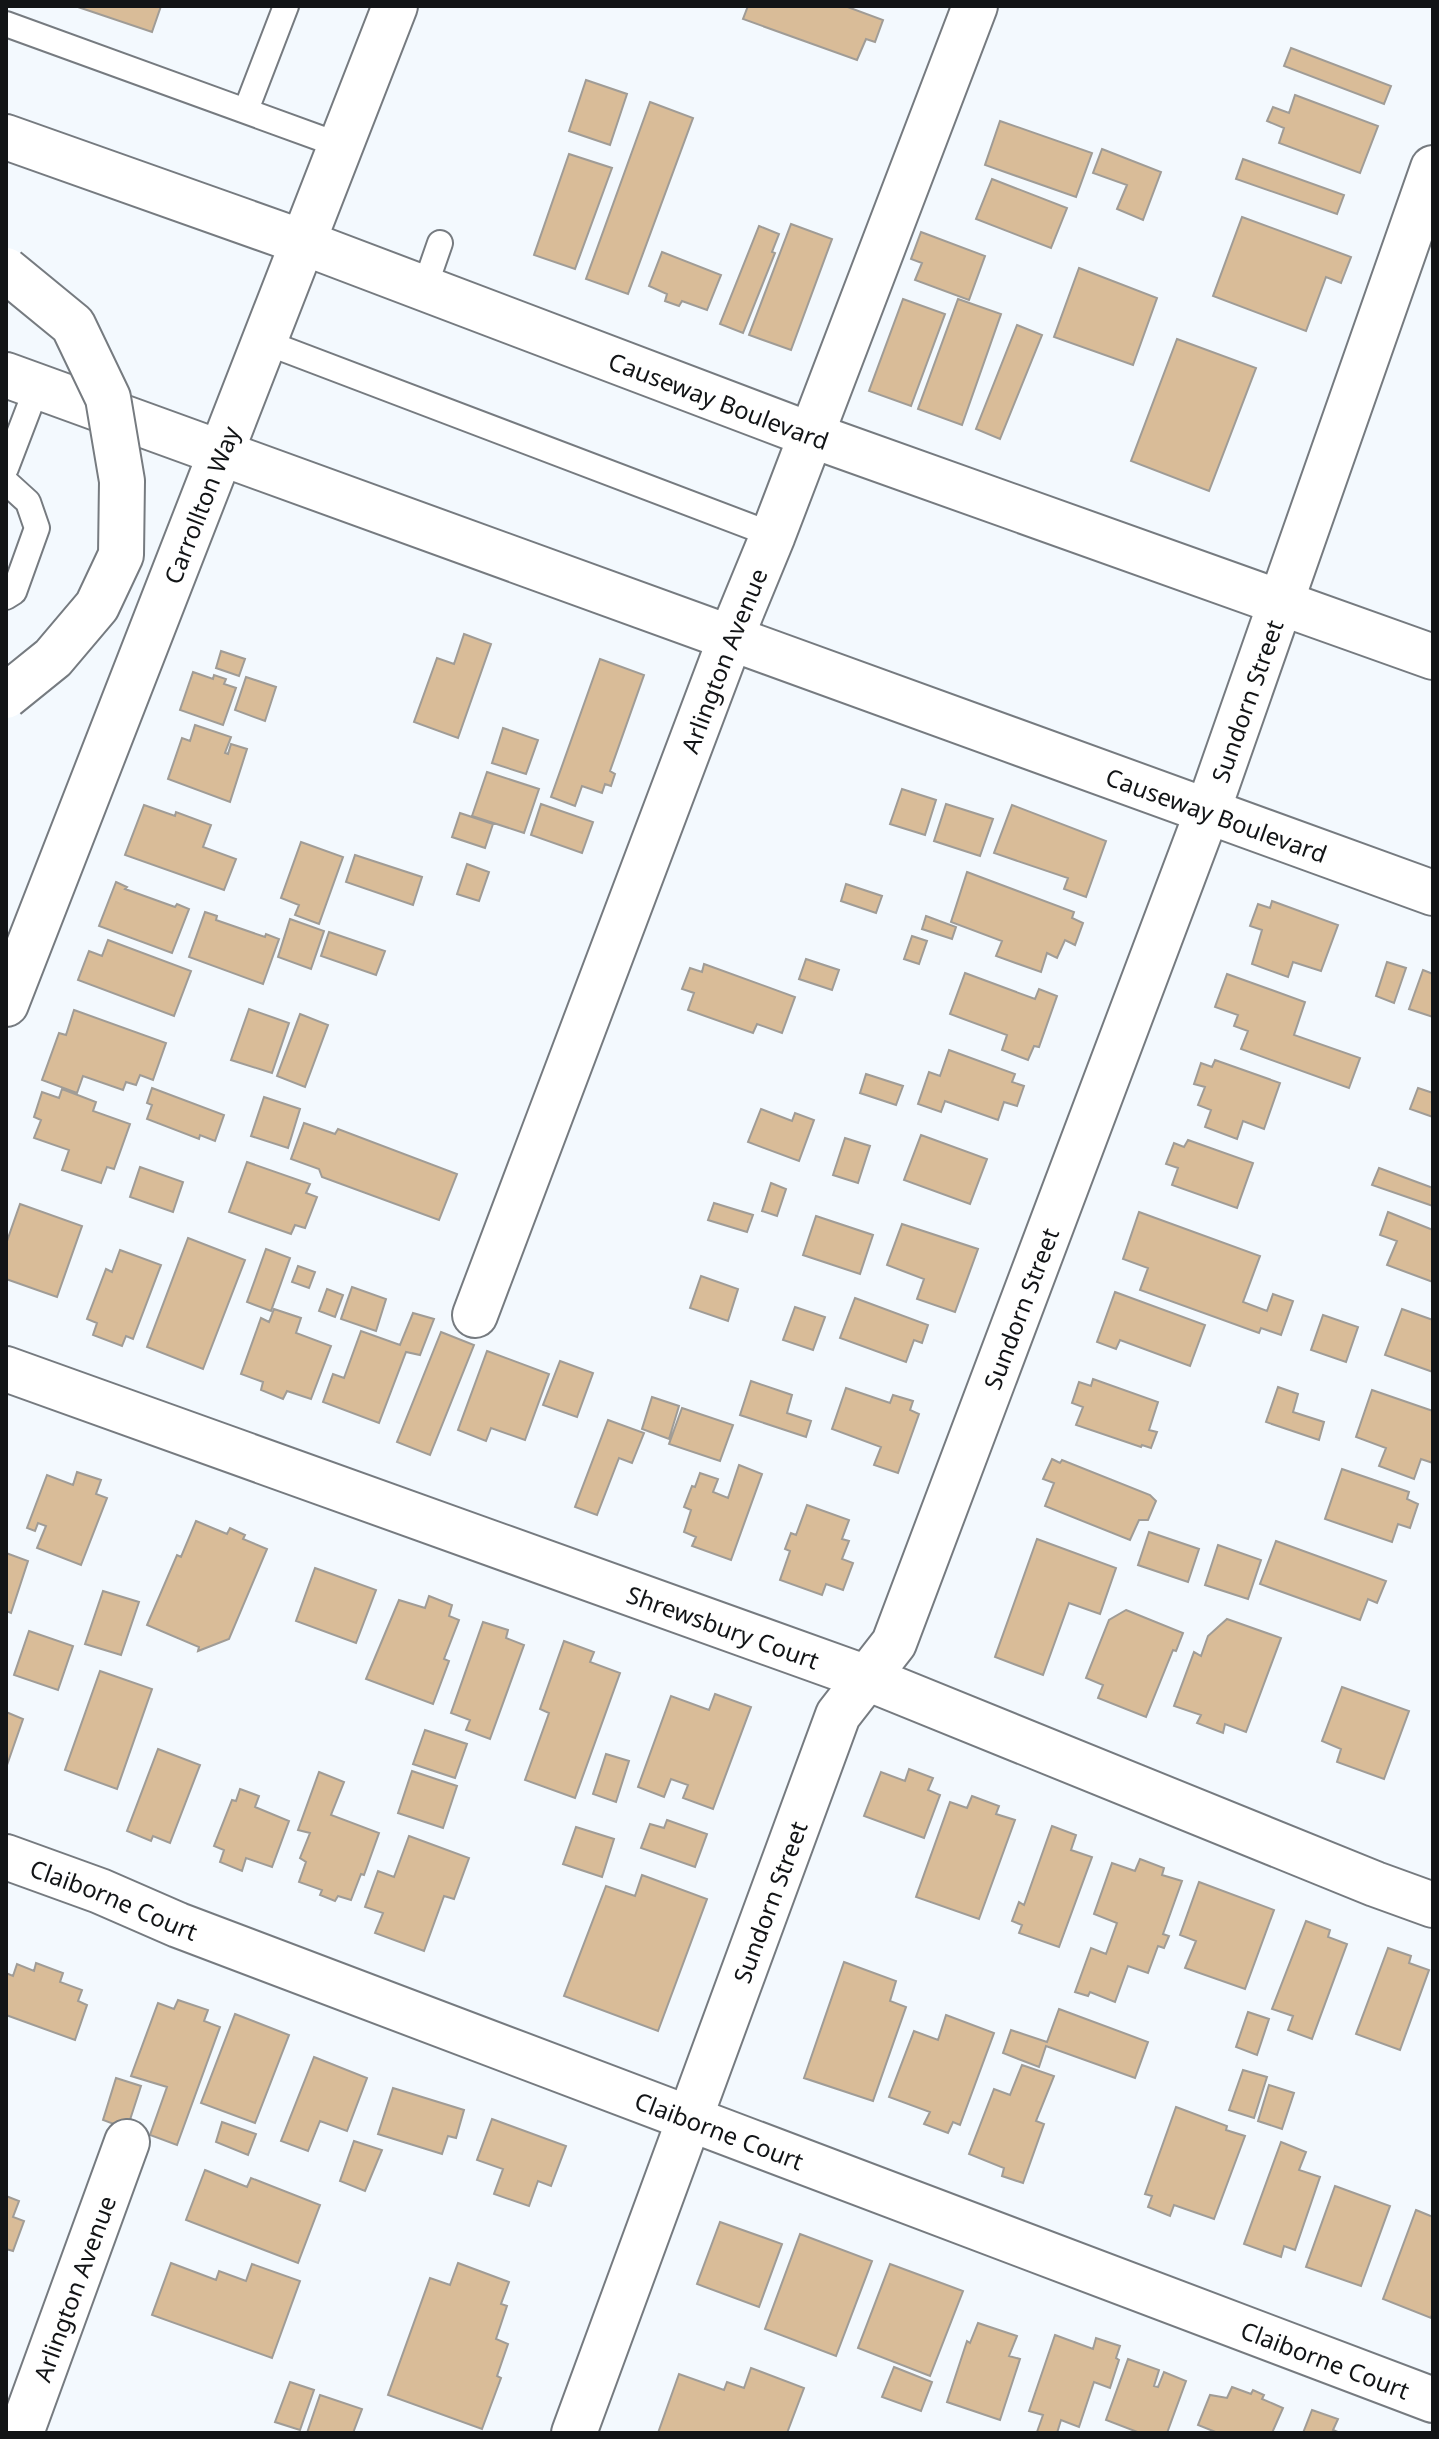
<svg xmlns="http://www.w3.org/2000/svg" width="1439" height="2439" viewBox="0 0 1439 2439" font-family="'Noto Sans',sans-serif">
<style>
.building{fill:#d9bc98;stroke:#a09c96;stroke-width:2}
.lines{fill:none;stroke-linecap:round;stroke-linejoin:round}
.lane-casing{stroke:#767b80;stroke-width:28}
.street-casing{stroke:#767b80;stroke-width:48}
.secondary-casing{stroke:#767b80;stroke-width:48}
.lane{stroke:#fff;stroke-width:24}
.street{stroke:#fff;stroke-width:44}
.secondary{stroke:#fff;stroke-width:44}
.highway-bridge-casing{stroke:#767b80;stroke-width:48;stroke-linecap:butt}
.highway-bridge{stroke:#fff;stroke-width:44}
.labels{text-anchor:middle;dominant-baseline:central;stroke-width:8;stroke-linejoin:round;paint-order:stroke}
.street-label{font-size:24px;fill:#121416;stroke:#f3f9fe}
</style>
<rect width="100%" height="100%" fill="#f3f9fe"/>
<path class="building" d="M75,6H161L152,32Z
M748,6H845L883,20L875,42L866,39L857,60L743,19Z
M1291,48L1391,86L1384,104L1284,66Z
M586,80L627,94L610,145L569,131Z
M1295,95L1378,126L1360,173L1279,143L1284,128L1267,121L1273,107L1289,113Z
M650,102L693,118L628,294L586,279Z
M1000,121L1092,153L1076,197L985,165Z
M1102,149L1161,172L1143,220L1117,209L1127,185L1093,173Z
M569,154L612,168L575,269L534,255Z
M1243,159L1344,195L1337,214L1236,179Z
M992,179L1067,208L1051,248L976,219Z
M1242,217L1351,257L1341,283L1326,277L1306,331L1213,296Z
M791,224L832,239L791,350L749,335Z
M759,226L779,234L772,252L775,253L743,333L720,324Z
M921,232L985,256L969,300L915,280L922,263L911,259Z
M662,252L721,275L707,310L682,301L679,306L665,301L667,294L649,286Z
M1079,268L1157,298L1133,365L1054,337Z
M903,299L945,314L911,406L869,391Z
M958,299L1001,314L962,425L918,409Z
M1017,325L1042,335L1000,439L976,429Z
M1177,339L1256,368L1209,491L1131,461Z
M464,634L491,644L458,738L414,722L437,658L454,664Z
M221,651L245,659L239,676L216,668Z
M600,659L644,675L610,771L615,774L611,786L605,784L602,793L582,786L575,806L551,797Z
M193,672L213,679L214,675L226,679L224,684L236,688L223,725L180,710Z
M246,677L276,687L265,721L235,710Z
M195,725L231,737L225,753L228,754L231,744L247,749L230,802L168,779L182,738L190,741Z
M503,728L538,740L526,774L492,763Z
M487,772L539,789L524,833L472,816Z
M902,789L936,800L925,835L890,824Z
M541,804L593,822L582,853L531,835Z
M946,804L993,819L980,856L934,841Z
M144,805L175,816L176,812L211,825L203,847L236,859L224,890L125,855Z
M1012,805L1106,841L1086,897L1064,889L1068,878L994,853Z
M460,813L493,824L485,848L452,837Z
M301,842L343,857L319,924L295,915L299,905L281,898Z
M355,855L422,877L413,905L346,882Z
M467,864L489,872L479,901L457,894Z
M967,872L1074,912L1072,918L1083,923L1075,945L1065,940L1057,958L1047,953L1041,972L996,956L1002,941L951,922Z
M116,882L127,887L125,889L175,907L177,904L189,909L172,953L99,926Z
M846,884L882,896L876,913L841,901Z
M1272,901L1338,925L1321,971L1293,962L1288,977L1252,964L1262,930L1250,926L1258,904L1270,908Z
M205,912L217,916L216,920L265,937L266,934L279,939L263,984L189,957Z
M926,916L956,927L952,939L922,929Z
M290,919L324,931L311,969L278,957Z
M329,932L385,951L376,975L321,956Z
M912,936L927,941L919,964L904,959Z
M108,940L191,971L174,1016L78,980L89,951L102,956Z
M806,959L839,970L832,990L799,979Z
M1387,962L1406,968L1394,1003L1376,996Z
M704,964L795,997L782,1033L757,1024L753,1033L688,1010L694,993L682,989L690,968L702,972Z
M1423,970L1433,974V1017L1409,1009Z
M965,973L1035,999L1039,989L1057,996L1039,1047L1034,1046L1028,1060L1002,1050L1007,1035L950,1014Z
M1227,974L1305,1002L1294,1035L1360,1058L1349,1088L1241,1049L1248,1031L1234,1026L1238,1015L1215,1007Z
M249,1009L289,1023L272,1073L231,1060Z
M74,1010L166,1043L153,1080L140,1075L136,1085L126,1082L123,1090L83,1076L77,1093L42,1080L59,1033L66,1035Z
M300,1014L328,1025L305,1087L277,1076Z
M949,1050L1015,1074L1012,1082L1024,1086L1017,1106L1004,1102L998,1120L945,1101L941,1112L918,1104L929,1072L940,1076Z
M1215,1060L1280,1083L1264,1129L1243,1121L1237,1139L1205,1127L1211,1110L1198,1105L1205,1087L1194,1084L1201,1063L1212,1067Z
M866,1074L903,1086L896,1105L860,1093Z
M152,1088L224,1115L215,1141L200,1135L199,1139L147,1119L152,1105L147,1103Z
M1418,1088L1433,1093V1117L1410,1109Z
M62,1089L96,1102L93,1111L130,1124L114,1169L107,1167L101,1183L62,1170L69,1150L34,1138L41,1120L34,1117L42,1092L59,1098Z
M264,1097L300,1109L288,1148L251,1136Z
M761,1109L792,1121L795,1113L814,1120L799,1161L748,1142Z
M304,1123L335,1134L338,1129L457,1174L439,1220L322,1177L319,1169L291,1159Z
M921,1135L987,1159L970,1204L904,1180Z
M845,1138L870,1146L858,1183L833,1175Z
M1188,1140L1253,1163L1237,1208L1172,1185L1178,1168L1166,1164L1174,1143L1184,1147Z
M247,1162L310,1184L306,1193L317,1197L305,1228L295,1225L291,1234L229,1212Z
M140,1167L183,1182L173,1212L130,1197Z
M1379,1168L1433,1188V1206L1372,1185Z
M771,1183L786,1189L777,1216L762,1211Z
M714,1203L753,1215L747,1232L708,1220Z
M20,1204L82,1226L57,1297L6,1279V1244Z
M1139,1212L1260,1256L1243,1302L1267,1311L1273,1294L1293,1301L1281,1335L1261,1328L1259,1333L1140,1290L1148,1268L1123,1259Z
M1388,1212L1433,1230V1282L1387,1265L1397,1241L1380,1235Z
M816,1216L873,1235L860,1274L803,1255Z
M902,1224L978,1249L955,1312L917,1299L924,1279L887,1265Z
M188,1238L245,1260L203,1369L147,1347Z
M266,1249L290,1258L271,1311L247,1302Z
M120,1250L161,1265L133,1339L126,1336L122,1346L93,1335L97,1323L87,1319L106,1269L112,1272Z
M298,1266L315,1272L309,1288L292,1282Z
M701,1276L738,1289L728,1321L690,1308Z
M352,1287L386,1299L376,1331L341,1319Z
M327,1289L343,1295L335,1317L319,1311Z
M1115,1292L1205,1325L1190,1366L1120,1340L1116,1349L1097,1342Z
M855,1298L928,1325L922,1343L914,1340L906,1362L840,1338Z
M795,1307L825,1317L813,1350L783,1340Z
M274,1309L301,1318L296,1333L331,1346L311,1399L287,1391L283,1399L261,1390L263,1382L241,1374L261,1318L269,1322Z
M1402,1309L1433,1320V1372L1385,1355Z
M413,1313L434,1319L420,1355L406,1352L379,1423L323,1402L333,1374L344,1378L361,1331L400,1345Z
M1323,1315L1358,1327L1346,1362L1311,1350Z
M441,1332L474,1345L430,1455L397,1442Z
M487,1351L549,1374L525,1440L491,1428L486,1441L458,1430Z
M560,1361L593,1373L577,1417L543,1405Z
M1093,1379L1158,1402L1149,1430L1157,1432L1151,1448L1142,1445L1141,1447L1076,1425L1083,1407L1072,1403L1079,1382L1091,1386Z
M751,1381L792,1395L787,1413L811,1421L806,1437L740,1415Z
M1278,1387L1298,1394L1293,1412L1324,1422L1319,1440L1266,1422Z
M846,1388L890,1403L893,1395L913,1401L910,1410L919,1414L898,1473L874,1465L881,1447L832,1429Z
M1372,1390L1433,1411V1463L1421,1459L1414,1479L1379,1466L1386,1448L1356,1437Z
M652,1397L679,1406L669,1439L642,1429Z
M682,1408L733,1425L720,1461L669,1444Z
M608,1420L644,1433L632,1463L619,1458L597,1515L575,1507Z
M1052,1459L1060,1463L1062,1460L1150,1495L1156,1501L1148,1520H1139L1130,1540L1045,1506L1054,1483L1043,1479Z
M739,1465L762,1474L731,1560L692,1546L696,1537L684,1532L691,1510L684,1507L692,1486L695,1487L700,1473L718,1479L713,1492L728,1498Z
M1342,1469L1409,1492L1407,1499L1418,1504L1410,1528L1398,1524L1392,1542L1325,1519Z
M77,1472L101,1480L96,1494L107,1498L81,1565L37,1548L46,1526L38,1523L35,1531L27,1528L47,1475L73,1485Z
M807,1505L849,1520L842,1539L849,1541L842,1559L853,1563L843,1590L826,1584L822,1595L780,1580L790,1551L785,1549L791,1533L796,1535Z
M196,1521L227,1534L230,1528L245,1535L243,1539L267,1549L229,1639L198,1651L199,1647L147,1625L177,1555L181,1557Z
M1149,1532L1199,1549L1188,1582L1138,1565Z
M1037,1539L1116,1568L1100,1614L1069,1603L1043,1675L995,1657Z
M1276,1541L1386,1581L1377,1603L1368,1599L1360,1620L1260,1584Z
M1218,1545L1261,1560L1248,1599L1205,1585Z
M6,1553L28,1561L11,1613L6,1611Z
M315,1568L376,1590L356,1643L296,1621Z
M103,1591L139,1602L121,1655L85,1644Z
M429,1596L452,1605L449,1616L459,1620L444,1659L449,1661L433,1704L366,1679L399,1600L425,1608Z
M1126,1610L1183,1633L1176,1651L1173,1650L1146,1717L1098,1698L1103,1685L1086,1678L1109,1620Z
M1227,1619L1281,1638L1246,1732L1225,1724L1223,1733L1197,1723L1201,1715L1174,1706L1194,1652L1201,1656L1208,1636Z
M483,1622L508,1630L506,1638L524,1645L490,1739L466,1730L470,1720L451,1713Z
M29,1631L73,1646L58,1690L14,1675Z
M564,1641L594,1652L590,1662L620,1673L575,1798L525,1780L549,1713L540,1709Z
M100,1671L152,1689L117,1789L65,1770Z
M1342,1687L1409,1711L1384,1779L1337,1762L1341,1749L1322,1741Z
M715,1694L751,1707L713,1809L683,1798L688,1785L671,1779L664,1797L638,1787L671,1696L709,1710Z
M6,1712L23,1719L6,1768Z
M425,1730L467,1744L455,1778L413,1764Z
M158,1749L200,1765L170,1843L153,1836L151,1841L127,1831Z
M606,1754L629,1761L616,1802L593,1794Z
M909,1769L933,1778L928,1790L940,1795L924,1838L864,1816L881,1772L905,1781Z
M412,1771L457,1786L443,1828L398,1813Z
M319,1772L344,1782L331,1815L379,1833L364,1875L361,1874L351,1900L338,1896L335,1901L320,1895L322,1890L299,1882L306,1862L300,1858L310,1833L298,1830Z
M240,1789L259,1796L255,1807L289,1821L272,1867L246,1858L242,1871L220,1862L224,1850L214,1846L232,1800L236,1801Z
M972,1796L999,1806L996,1814L1015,1820L979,1919L916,1897L950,1802L967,1808Z
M667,1820L707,1834L695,1867L641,1848L650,1824L664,1828Z
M1052,1826L1076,1835L1071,1850L1092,1857L1059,1947L1019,1933L1022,1925L1012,1921L1019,1902L1024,1905Z
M576,1827L614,1839L602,1877L563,1864Z
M409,1836L469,1858L454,1899L444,1896L424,1951L375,1933L383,1913L365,1907L378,1871L394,1877Z
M1140,1859L1164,1868L1162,1875L1182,1881L1163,1934L1169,1936L1164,1948L1158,1946L1148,1973L1128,1966L1115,2002L1090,1992L1088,1996L1075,1992L1091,1948L1106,1954L1117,1923L1094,1914L1112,1863L1135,1871Z
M642,1875L707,1899L658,2031L564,1996L606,1886L635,1896Z
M1199,1882L1274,1910L1245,1989L1185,1968L1196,1941L1180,1935Z
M1306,1921L1330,1930L1328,1937L1347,1944L1312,2039L1288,2030L1293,2016L1272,2009Z
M1388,1948L1411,1956L1409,1963L1429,1970L1400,2050L1356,2034Z
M844,1962L896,1981L890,2001L906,2007L873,2101L804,2078Z
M36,1963L63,1973L60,1982L82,1990L78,2001L87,2005L75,2040L6,2015V1973L13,1976L17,1964L34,1971Z
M178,2000L208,2010L204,2021L220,2027L177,2145L150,2135L167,2087L131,2076L158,2003L174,2009Z
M1059,2009L1148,2042L1135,2078L1046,2046L1039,2067L1003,2053L1011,2030L1047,2042Z
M1248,2012L1269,2019L1257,2055L1236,2047Z
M235,2014L289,2035L255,2123L201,2103Z
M946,2015L994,2033L960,2125L953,2122L948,2133L924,2124L930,2112L889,2097L914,2031L938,2040Z
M314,2057L367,2078L347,2131L320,2121L308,2151L281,2141Z
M1022,2065L1054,2076L1036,2121L1044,2124L1023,2183L1002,2176L1004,2168L969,2154L994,2089L1010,2095Z
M1243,2070L1267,2077L1254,2118L1229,2110Z
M116,2078L141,2086L127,2129L103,2120Z
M1269,2085L1294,2093L1282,2129L1258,2121Z
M393,2088L464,2110L456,2138L448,2136L442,2154L378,2134Z
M1176,2107L1227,2126L1226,2130L1245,2136L1214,2219L1174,2205L1170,2216L1148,2207L1152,2196L1145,2194Z
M492,2119L566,2146L551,2186L538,2181L529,2206L494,2194L503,2169L477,2160Z
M222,2122L256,2134L248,2155L216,2142Z
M354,2141L382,2150L365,2191L340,2181Z
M1281,2142L1306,2152L1299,2170L1320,2177L1295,2250L1284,2246L1281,2257L1244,2244Z
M205,2170L247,2187L251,2178L320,2205L298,2263L186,2220Z
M1335,2186L1390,2206L1361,2286L1306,2267Z
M6,2196L19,2201L13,2217L24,2221L13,2251L6,2249Z
M1416,2210L1433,2217V2311L1431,2318L1383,2299Z
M720,2222L782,2244L759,2307L697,2284Z
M800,2234L872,2261L836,2356L765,2329Z
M171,2263L216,2280L219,2271L246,2281L252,2264L300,2281L272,2358L152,2315Z
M458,2263L509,2282L501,2304L507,2306L496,2339L508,2344L497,2376L501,2378L482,2429L388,2395L430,2278L450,2285Z
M890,2264L963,2291L930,2376L858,2348Z
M978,2323L1017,2336L1009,2356L1020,2359L1000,2420L947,2402L967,2341L970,2343Z
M1055,2335L1093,2349L1096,2338L1120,2346L1116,2358L1119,2360L1110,2388L1094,2382L1079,2427L1061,2420L1057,2433H1041L1037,2432L1043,2415L1029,2411Z
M1128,2359L1159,2370L1154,2386L1158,2387L1164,2372L1186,2381L1167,2433H1140L1106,2420Z
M894,2367L932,2382L921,2411L882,2397Z
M751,2368L804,2388L787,2433H658L679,2374L724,2390L727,2382L744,2388Z
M290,2382L314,2390L300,2430L275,2422Z
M1232,2387L1251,2394L1253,2390L1264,2395L1262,2399L1283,2408L1272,2433H1218L1198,2425L1210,2395L1227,2398Z
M320,2395L362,2409L353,2433H307Z
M1312,2410L1338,2419L1333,2430L1340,2433H1303Z"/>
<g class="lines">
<g class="lane-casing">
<path id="lane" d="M6,24L339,145
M246,110L286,6
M424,289L440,243
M265,342L773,535
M6,468L37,387
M6,482L28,502L37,528L14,592L6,597"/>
</g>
<g class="street-casing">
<g id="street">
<path id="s1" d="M6,1004L395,6"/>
<path id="s2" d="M475,1315L731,637L773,535L975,6"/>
<path id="s3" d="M6,1369L867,1678L1375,1884L1433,1905"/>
<path id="s4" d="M6,1857L100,1891L178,1925L1433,2400"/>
<path id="s5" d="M21,2433L127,2142"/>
<path id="s6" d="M574,2433L838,1715L894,1643L1208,810L1433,168"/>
</g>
</g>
<g class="secondary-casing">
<g id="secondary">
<path id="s7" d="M6,137L302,242L811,435L1433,657"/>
<path id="s8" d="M6,375L1433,893"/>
</g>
</g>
<use href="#lane" class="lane"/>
<use href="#street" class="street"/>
<use href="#secondary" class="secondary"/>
<g class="highway-bridge-casing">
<path id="highway-bridge" d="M6,270L73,325L108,398L122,481L121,555L97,606L53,658L6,696"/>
</g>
<use href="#highway-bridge" class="highway-bridge"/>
</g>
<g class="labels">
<g class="street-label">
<text stroke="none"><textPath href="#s7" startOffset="760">Causeway Boulevard</textPath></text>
<text stroke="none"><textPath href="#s1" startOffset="536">Carrollton Way</textPath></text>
<text stroke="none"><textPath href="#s2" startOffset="700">Arlington Avenue</textPath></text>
<text stroke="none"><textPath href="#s6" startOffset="1862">Sundorn Street</textPath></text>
<text stroke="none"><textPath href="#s8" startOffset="1288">Causeway Boulevard</textPath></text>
<text stroke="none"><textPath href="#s6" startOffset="1214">Sundorn Street</textPath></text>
<text stroke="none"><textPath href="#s3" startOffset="762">Shrewsbury Court</textPath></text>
<text stroke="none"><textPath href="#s4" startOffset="116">Claiborne Court</textPath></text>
<text stroke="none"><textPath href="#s6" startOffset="566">Sundorn Street</textPath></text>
<text stroke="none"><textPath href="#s4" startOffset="764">Claiborne Court</textPath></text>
<text stroke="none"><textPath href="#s5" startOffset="154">Arlington Avenue</textPath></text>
<text stroke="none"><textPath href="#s4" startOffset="1412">Claiborne Court</textPath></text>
</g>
</g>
<rect width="1439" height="2439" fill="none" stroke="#121416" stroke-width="16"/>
</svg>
